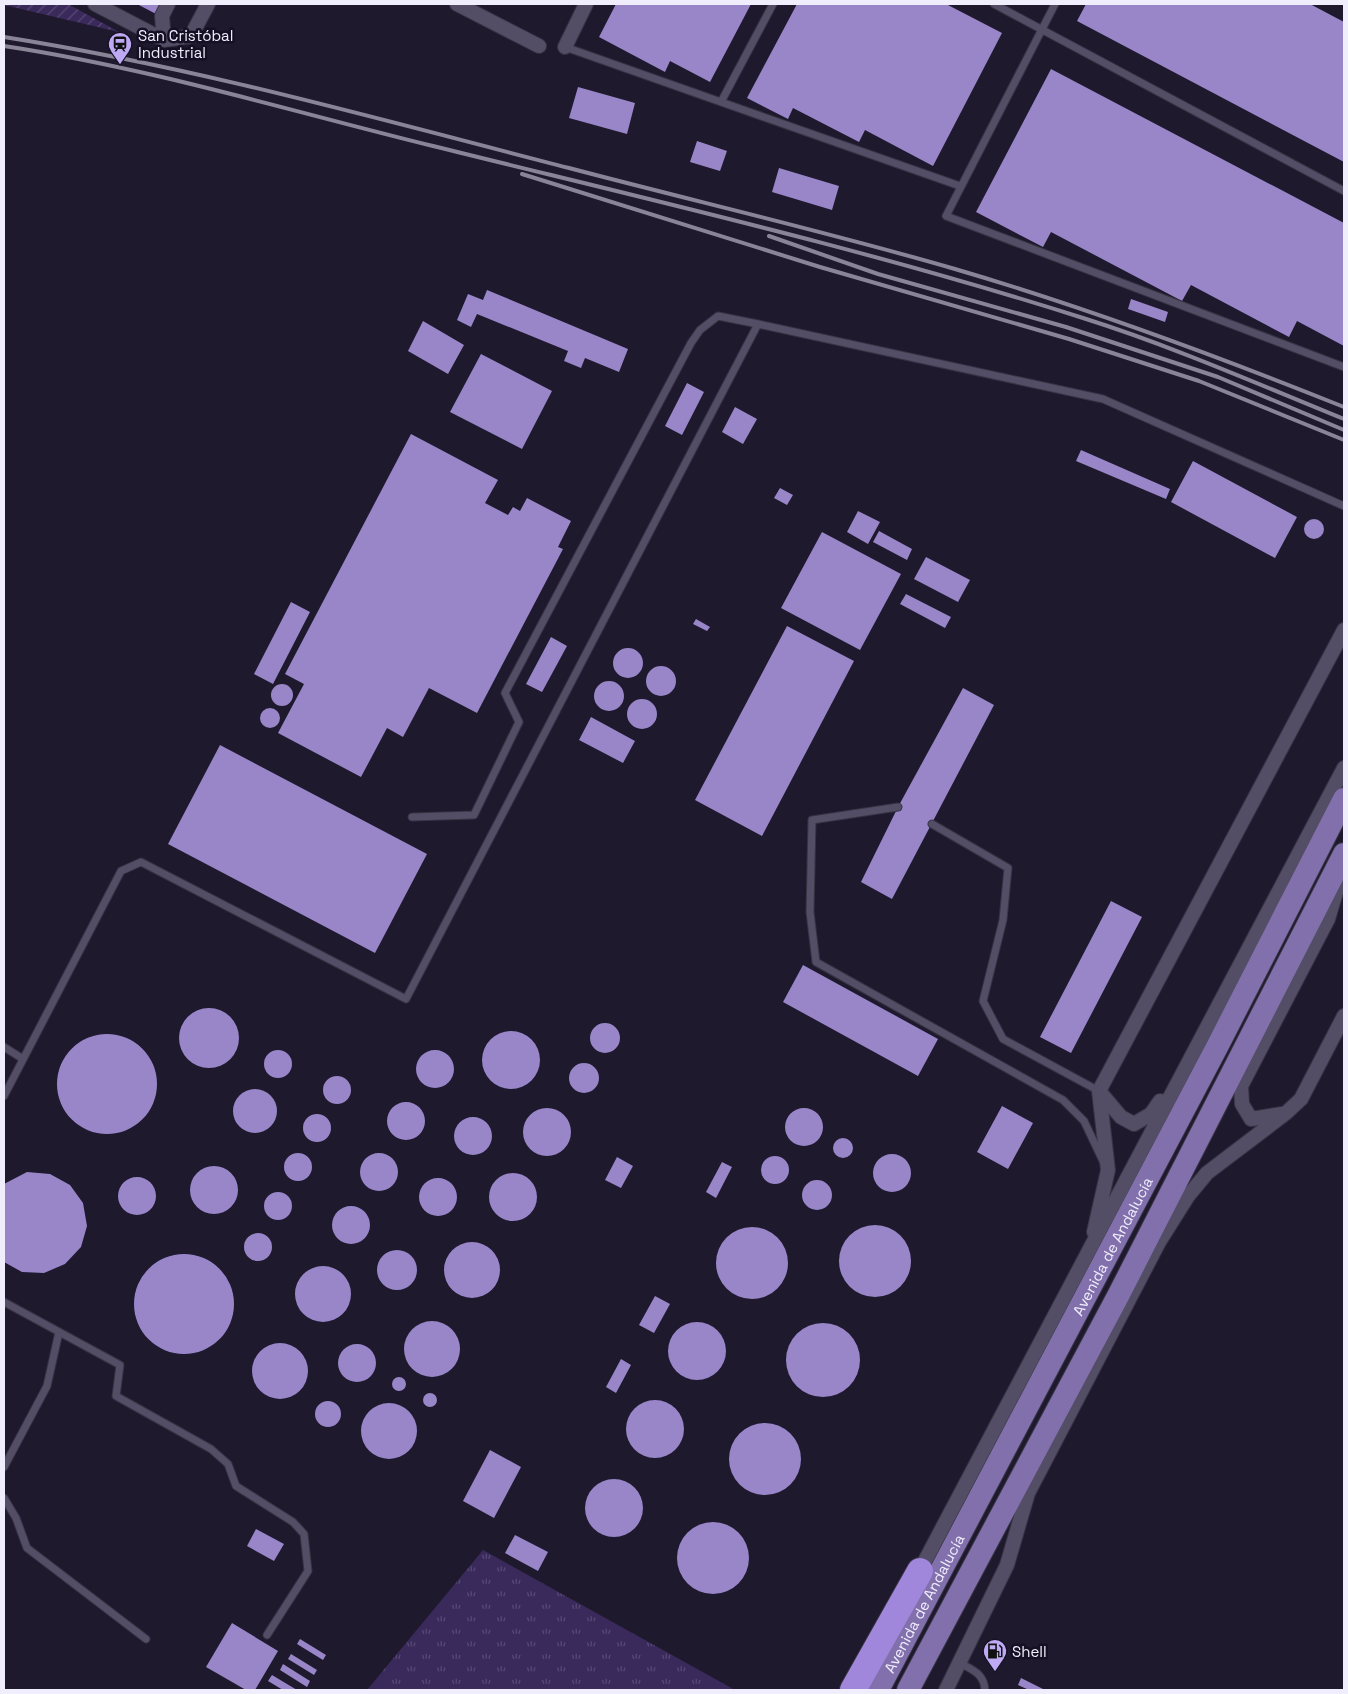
<svg xmlns="http://www.w3.org/2000/svg" width="1348" height="1694" viewBox="0 0 1348 1694" font-family="'Space Grotesk',sans-serif">
<style>
.grass{fill:url(#grass-tufts)}
.garden{fill:url(#garden-furrows)}
.building{fill:#9886c9}
.lines{fill:none;stroke-linecap:round;stroke-linejoin:round}
.lane-casing{stroke:#373343;stroke-width:9}
.street-casing{stroke:#373343;stroke-width:16}
.primary-casing{stroke:#373343;stroke-width:24}
.highway-casing{stroke:#373343;stroke-width:28}
.lane{stroke:#534d65;stroke-width:7}
.street{stroke:#534d65;stroke-width:14}
.primary{stroke:#8170ac;stroke-width:22}
.highway{stroke:#a087db;stroke-width:26}
.rail{stroke:#898597;stroke-width:4}
.labels{text-anchor:middle;dominant-baseline:central;stroke-width:5;stroke-linejoin:round;paint-order:stroke}
.poi-label{font-size:15px;fill:#f0edfc;stroke:#161024;text-anchor:start}
.street-label{font-size:15px;fill:#f0edfc;stroke:#161024}
</style>
<defs>
<pattern id="grass-tufts" width="24" height="20" patternUnits="userSpaceOnUse" patternTransform="scale(1.25)"><rect width="24" height="20" fill="#3a2a5c"/><path d="M3 7l-1-3M5 7V3M7 7l1-3M15 17l-1-3M17 17v-4M19 17l1-3" fill="none" stroke="#574974"/></pattern>
<pattern id="garden-furrows" width="10" height="10" patternUnits="userSpaceOnUse" patternTransform="scale(1.25)"><rect width="10" height="10" fill="#3a2a5c"/><path d="M-1 1l2-2M0 10L10 0M9 11l2-2" fill="none" stroke="#574974"/></pattern>
</defs>
<rect width="100%" height="100%" fill="#1f192e"/>
<path class="grass" d="M483,1550L735,1690H367Z"/>
<path class="garden" d="M4,4H68L119,32L4,5Z"/>
<path class="building" d="M137,4H164L158,15Z
M616,4H751L710,82L670,61L665,72L599,37Z
M797,4H946L1002,33L933,166L865,130L859,142L793,108L788,119L747,98Z
M1086,4H1310L1344,22V162L1077,21Z
M1051,69L1344,223V346L1297,321L1289,337L1191,285L1182,301L1051,232L1043,247L976,212Z
M578,87L635,103L627,134L569,118Z
M697,141L727,151L720,171L690,162Z
M779,168L839,186L832,210L772,192Z
M487,290L628,349L619,372L585,358L581,368L564,361L568,351L477,314L471,327L457,320L468,294L483,300Z
M1131,299L1168,312L1165,322L1128,309Z
M423,321L464,345L448,374L408,351Z
M481,354L552,391L522,449L450,412Z
M687,383L704,392L682,435L665,426Z
M735,407L757,419L743,444L722,432Z
M411,434L498,480L485,503L508,515L513,507L520,511L527,498L571,521L558,547L563,549L477,713L429,688L403,737L387,728L361,777L278,733L304,684L285,674Z
M1081,450L1170,489L1166,499L1076,461Z
M1193,461L1297,517L1275,558L1171,502Z
M780,488L793,495L787,505L774,498Z
M858,511L880,522L868,544L847,532Z
M1304 529a10 10 0 1 1 20 0a10 10 0 1 1-20 0Z
M879,531L912,549L907,560L873,542Z
M822,532L901,574L860,650L781,608Z
M926,557L970,580L958,602L914,579Z
M906,594L951,617L945,628L900,604Z
M291,602L310,612L273,684L254,674Z
M696,619L710,627L707,631L693,624Z
M787,626L854,661L762,836L695,800Z
M551,637L567,646L542,692L526,684Z
M613 663a15 15 0 1 1 30 0a15 15 0 1 1-30 0Z
M646 681a15 15 0 1 1 30 0a15 15 0 1 1-30 0Z
M594 696a15 15 0 1 1 30 0a15 15 0 1 1-30 0Z
M271 695a11 11 0 1 1 22 0a11 11 0 1 1-22 0Z
M963,688L994,705L892,899L861,882L898,807Z
M627 714a15 15 0 1 1 30 0a15 15 0 1 1-30 0Z
M260 718a10 10 0 1 1 20 0a10 10 0 1 1-20 0Z
M591,717L635,741L623,763L579,740Z
M220,745L427,854L375,953L168,844Z
M1111,901L1142,917L1071,1053L1040,1037Z
M803,965L938,1039L918,1076L783,1002Z
M179 1038a30 30 0 1 1 60 0a30 30 0 1 1-60 0Z
M590 1038a15 15 0 1 1 30 0a15 15 0 1 1-30 0Z
M482 1060a29 29 0 1 1 58 0a29 29 0 1 1-58 0Z
M57 1084a50 50 0 1 1 100 0a50 50 0 1 1-100 0Z
M264 1064a14 14 0 1 1 28 0a14 14 0 1 1-28 0Z
M416 1069a19 19 0 1 1 38 0a19 19 0 1 1-38 0Z
M569 1078a15 15 0 1 1 30 0a15 15 0 1 1-30 0Z
M323 1090a14 14 0 1 1 28 0a14 14 0 1 1-28 0Z
M233 1111a22 22 0 1 1 44 0a22 22 0 1 1-44 0Z
M387 1121a19 19 0 1 1 38 0a19 19 0 1 1-38 0Z
M1002,1106L1033,1123L1008,1169L977,1152Z
M785 1127a19 19 0 1 1 38 0a19 19 0 1 1-38 0Z
M523 1132a24 24 0 1 1 48 0a24 24 0 1 1-48 0Z
M303 1128a14 14 0 1 1 28 0a14 14 0 1 1-28 0Z
M454 1136a19 19 0 1 1 38 0a19 19 0 1 1-38 0Z
M833 1148a10 10 0 1 1 20 0a10 10 0 1 1-20 0Z
M284 1167a14 14 0 1 1 28 0a14 14 0 1 1-28 0Z
M360 1172a19 19 0 1 1 38 0a19 19 0 1 1-38 0Z
M873 1173a19 19 0 1 1 38 0a19 19 0 1 1-38 0Z
M761 1170a14 14 0 1 1 28 0a14 14 0 1 1-28 0Z
M617,1157L633,1166L621,1188L605,1180Z
M722,1162L732,1167L716,1198L706,1192Z
M190 1190a24 24 0 1 1 48 0a24 24 0 1 1-48 0Z
M27,1172L50,1174L70,1185L83,1203L87,1226L81,1247L65,1264L44,1273L22,1272L4,1262V1184Z
M489 1197a24 24 0 1 1 48 0a24 24 0 1 1-48 0Z
M118 1196a19 19 0 1 1 38 0a19 19 0 1 1-38 0Z
M419 1197a19 19 0 1 1 38 0a19 19 0 1 1-38 0Z
M802 1195a15 15 0 1 1 30 0a15 15 0 1 1-30 0Z
M264 1206a14 14 0 1 1 28 0a14 14 0 1 1-28 0Z
M332 1225a19 19 0 1 1 38 0a19 19 0 1 1-38 0Z
M839 1261a36 36 0 1 1 72 0a36 36 0 1 1-72 0Z
M716 1263a36 36 0 1 1 72 0a36 36 0 1 1-72 0Z
M244 1247a14 14 0 1 1 28 0a14 14 0 1 1-28 0Z
M444 1270a28 28 0 1 1 56 0a28 28 0 1 1-56 0Z
M377 1270a20 20 0 1 1 40 0a20 20 0 1 1-40 0Z
M134 1304a50 50 0 1 1 100 0a50 50 0 1 1-100 0Z
M295 1294a28 28 0 1 1 56 0a28 28 0 1 1-56 0Z
M655,1296L670,1304L654,1333L639,1325Z
M404 1349a28 28 0 1 1 56 0a28 28 0 1 1-56 0Z
M668 1351a29 29 0 1 1 58 0a29 29 0 1 1-58 0Z
M786 1360a37 37 0 1 1 74 0a37 37 0 1 1-74 0Z
M252 1371a28 28 0 1 1 56 0a28 28 0 1 1-56 0Z
M338 1363a19 19 0 1 1 38 0a19 19 0 1 1-38 0Z
M621,1359L631,1365L616,1393L606,1387Z
M392 1384a7 7 0 1 1 14 0a7 7 0 1 1-14 0Z
M423 1400a7 7 0 1 1 14 0a7 7 0 1 1-14 0Z
M626 1429a29 29 0 1 1 58 0a29 29 0 1 1-58 0Z
M315 1414a13 13 0 1 1 26 0a13 13 0 1 1-26 0Z
M361 1431a28 28 0 1 1 56 0a28 28 0 1 1-56 0Z
M729 1459a36 36 0 1 1 72 0a36 36 0 1 1-72 0Z
M490,1450L521,1467L494,1518L463,1501Z
M585 1508a29 29 0 1 1 58 0a29 29 0 1 1-58 0Z
M677 1558a36 36 0 1 1 72 0a36 36 0 1 1-72 0Z
M256,1529L284,1544L274,1561L247,1546Z
M515,1535L548,1552L538,1571L505,1553Z
M232,1623L278,1651L255,1690H246L206,1667Z
M300,1639L326,1655L323,1660L297,1644Z
M291,1654L317,1670L314,1675L288,1659Z
M283,1664L310,1681L307,1687L280,1670Z
M272,1675L297,1690H283L268,1681Z
M1021,1678L1045,1690H1029L1018,1685Z"/>
<g class="lines">
<g class="lane-casing">
<path id="lane" d="M994,4L1344,191
M1055,4L946,216L1344,367
M565,47L721,102L773,4
M721,102L960,186
M898,807L812,820L810,912L816,962L1063,1100L1084,1121L1103,1161
M412,817L474,815L519,722L505,693L691,343L700,330L718,316L758,324
M932,824L1008,868L1003,920L983,1001L1003,1039L1099,1091
M4,1047L23,1059
M4,1096L121,871L141,862L406,999L758,324L1103,399L1344,506
M4,1302L120,1365L116,1396L211,1449L228,1464L236,1486L293,1522L304,1534L308,1571L267,1635
M4,1467L47,1386L59,1332
M4,1498L16,1518L27,1548L146,1639
M960,1663C973,1670 984,1674 985,1690"/>
</g>
<g class="street-casing">
<path id="street" d="M95,4L164,40
M168,4L162,16L164,40L191,36L208,4
M457,4L539,46
M565,47L586,4
M1099,1091L1121,1117L1134,1124L1151,1114L1160,1101
M1282,1114L1251,1119L1242,1104L1241,1086L1328,919L1339,882
M1094,1232L1108,1170L1099,1091L1344,630
M917,1576L1344,768
M946,1690L1007,1565L1028,1493L1159,1242L1188,1196L1207,1173L1286,1113L1301,1099L1344,1016"/>
</g>
<g class="primary-casing">
<g id="primary">
<path id="s1" d="M878,1690L1217,1047L1344,799"/>
<path d="M908,1690L1118,1296L1344,854"/>
</g>
</g>
<g class="highway-casing">
<path id="highway" d="M853,1690L920,1571"/>
</g>
<use href="#lane" class="lane"/>
<use href="#street" class="street"/>
<use href="#primary" class="primary"/>
<use href="#highway" class="highway"/>
<path class="rail" d="M4,37C195,67 382,120 569,168C698,202 828,232 955,269C1088,308 1217,356 1344,407
M4,46C150,68 290,111 433,146C651,200 870,250 1083,318C1172,346 1258,384 1344,419
M522,174L820,267L1069,339L1199,381L1344,440
M769,236L878,274L1066,327L1218,377L1344,430"/>
</g>
<defs>
<g id="station-pin" transform="scale(1.25)"><path d="M0 17L-7.5 6A9.5 9.5 0 1 1 7.5 6Z" fill="#bea9f5" stroke="#161024"/><path d="M-3-6H3Q5-6 5-4V2Q5 4 3 4L4.5 6H3L1.5 4h-3L-3 6H-4.5L-3 4Q-5 4-5 2V-4Q-5-6-3-6ZM-3.5-4v3h7v-3ZM-3.5 1v1.5H-2V1ZM2 1v1.5H3.5V1Z" fill="#111"/></g>
<g id="fuel-pin" transform="scale(1.25)"><path d="M0 17L-7.5 6A9.5 9.5 0 1 1 7.5 6Z" fill="#bea9f5" stroke="#161024"/><path d="M-5.5-6h7V0h2V4h1.3V-2.5L3-4.5l.8-.8L6-3V5H2.5V1h-1V6h-7ZM-4.2-4.7v3.2H.2V-4.7Z" fill="#111"/></g>
</defs>
<g fill-rule="evenodd">
<use href="#station-pin" x="120" y="44"/>
<use href="#fuel-pin" x="995" y="1651"/>
</g>
<g class="labels">
<g class="poi-label">
<text x="138" y="35">San Cristóbal<tspan x="138" dy="17">Industrial</tspan></text>
<text x="1012" y="1651">Shell</text>
</g>
<g class="street-label">
<text stroke="none"><textPath href="#s1" startOffset="502">Avenida de Andalucía</textPath></text>
<text stroke="none"><textPath href="#s1" startOffset="98">Avenida de Andalucía</textPath></text>
</g>
</g>
<rect width="1348" height="1694" fill="none" stroke="#f0edfc" stroke-width="10"/>
</svg>
